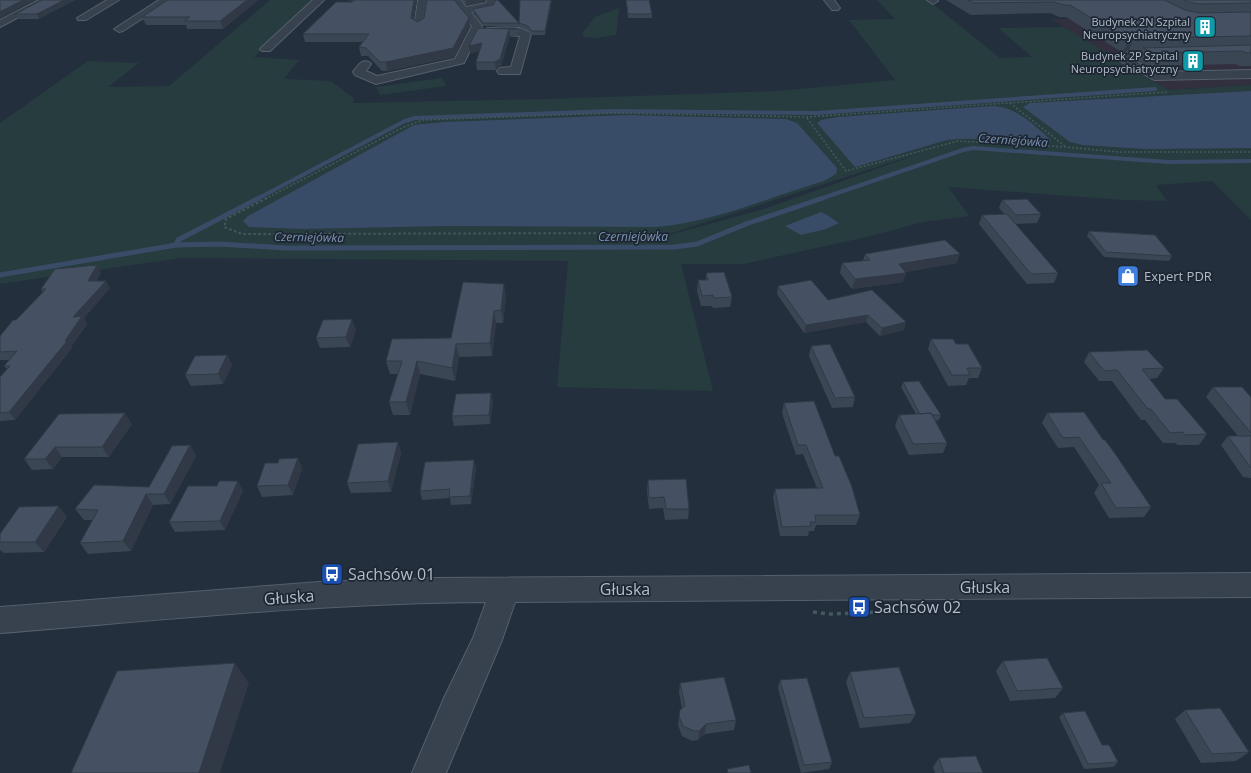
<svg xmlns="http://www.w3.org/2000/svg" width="1251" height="773" viewBox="0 0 1251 773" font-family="'Open Sans',sans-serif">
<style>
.medical{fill:#32303f}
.green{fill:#263c3f;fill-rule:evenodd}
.water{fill:#394c67}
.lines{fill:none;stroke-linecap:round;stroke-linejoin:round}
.stream-far1{stroke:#394c67;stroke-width:4}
.stream{stroke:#394c67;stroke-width:5}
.minor-casing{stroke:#565f6c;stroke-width:2}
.path-far2{stroke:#44595c;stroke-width:1.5;stroke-dasharray:2 2;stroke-linecap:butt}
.path-far1{stroke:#44595c;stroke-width:2;stroke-dasharray:2.5 2.5;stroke-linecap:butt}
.path{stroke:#44595c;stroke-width:3.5;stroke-dasharray:4 4;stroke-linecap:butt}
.minor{fill:#38414e;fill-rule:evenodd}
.wall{fill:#3b4654}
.shaded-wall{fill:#303945}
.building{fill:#455162;stroke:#303945}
.labels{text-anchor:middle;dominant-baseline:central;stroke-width:3.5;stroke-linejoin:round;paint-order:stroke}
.far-poi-label{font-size:11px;fill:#b4bcc9;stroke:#1d2633;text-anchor:end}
.far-water-label{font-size:12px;font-style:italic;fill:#7c92b1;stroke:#1d2633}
.poi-label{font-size:13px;fill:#b4bcc9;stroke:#1d2633;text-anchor:start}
.near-poi-label{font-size:16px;fill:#b4bcc9;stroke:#1d2633;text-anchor:start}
.near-street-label{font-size:16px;fill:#b4bcc9;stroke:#1d2633}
</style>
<rect width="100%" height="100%" fill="#242f3e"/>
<path class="medical" d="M1251,18V85L1168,90L1051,19Z"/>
<path class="green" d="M270,0H313L254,57L299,60L284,79L331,81L355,99L352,103L550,99L779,91L895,80L849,20L895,19L877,0H928L1000,58L1032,57L998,28L1064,27L1168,90L1251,85V220L1212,181L1156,185L1167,201L1124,200L948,187L969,216L923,222L867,237L743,264H681L713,391L557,387L568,261L181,258L0,284V123L88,61L139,63L108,87L169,86ZM927,151L764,209L669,235V234Z
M619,8L616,35L595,38L583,37V32L595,17Z
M442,78L446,86L380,95L376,87Z"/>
<path class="water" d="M1251,91V148L1145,149L1083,145L1070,142L1023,107L1030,103Z
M993,106C1017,107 1033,125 1051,140L1048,143C1015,143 980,136 947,140L855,167L817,123L821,120L838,117Z
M627,115L786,119L797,123L837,168L836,174L824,181C770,197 711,223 655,227L446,226L302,229L249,227L243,221L248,216L414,125L445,122Z
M821,212L827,215L839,223L826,229L801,235L785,226Z"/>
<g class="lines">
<path class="stream-far1" d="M257,199L405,121L415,118L611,111L817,113L1155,89
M820,199L963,150L973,148L1169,162L1251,161"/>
<path class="stream" d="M176,245L178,240L259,198
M0,275L176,245L218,244L286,248L675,247L697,244L746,224L823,198"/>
<g class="minor-casing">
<path id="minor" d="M39,0H51L0,27V20Z
M107,0H119L86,20H78L77,18Z
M159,0H171L123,31L119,32L114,29Z
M313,0H324L270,51H262L260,49L262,47Z
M418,0H428L424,26L419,29L414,26Z
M451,0H461L466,7L486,3L487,0H497L493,7L471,12L482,26L464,63L376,84L355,75L353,72C358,66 361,59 369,62L371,64L366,71L377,76L455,59L472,26Z
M824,0H834L840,8L838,10H832Z
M927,0H937L938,1L933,4Z
M487,28C499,28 522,24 531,34L520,74H499L497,71L499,68L511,67L520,36L483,33L482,31Z
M1129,52L1174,53L1176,55L1174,57L1170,58L1132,59L1156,72L1251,70V78L1154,80L1120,61L1118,59L1125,53Z
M1251,573V597L515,602L502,640L446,773H412L444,698L473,638L486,602C324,603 162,620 0,633V607L319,582L437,578Z"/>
</g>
<path class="path-far2" d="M1010,103L1066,147
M807,118L846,171L958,141L1066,147L1118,152H1251
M265,199L404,127L423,120L616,113L807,117L1167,92"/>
<path class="path-far1" d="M267,198L226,219L224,227L242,234L657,233"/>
<path class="path" d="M813,612L830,614L906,611"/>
<use href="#minor" class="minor"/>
</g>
<path class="wall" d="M42,0L39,19H18L15,14Z
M168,0H258L223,29H187L186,25H146L142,17Z
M347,0H417L414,19L418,22L469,18L470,26L454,57L387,71H382L368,56H361L359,47L363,42H305L303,34L354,1Z
M462,0H486L485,2L467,5Z
M520,0H552L545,35H532L528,30L519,27Z
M626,0H649L652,14V18H628Z
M946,0H1251V66H1240L1235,64L1148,66L1138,60L1142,50H1129L1123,53L1066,17H1059L1050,13L971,15Z
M493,5L519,23V27L483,26L474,13L473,9Z
M478,28L517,29V36H510L501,66L496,70H477L476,62L480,51L470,53Z
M1002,200L1041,214L1037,223L1015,224L1058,273L1054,283L1027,284L979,224L982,215L1004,214L999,208Z
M1089,231L1172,256L1169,261L1104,257L1087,236Z
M865,254L957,263L905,272L906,273L903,282L852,289L840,273L842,263L863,261Z
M101,273L96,281L110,288L84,318L87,324L71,347L72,348L15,420L0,421V377L7,369L4,366L10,360H0V336L43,293L41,289Z
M706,273L732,297L730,307L713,308L712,306H701L697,291L698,280H706Z
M778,286L828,300L872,290L904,330L880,336L866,322L804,333L777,294Z
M506,296L503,323H496L492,356L459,357L455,381L420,374L410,415H393L389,402L398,374H390L386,361L451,338Z
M356,330L350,347L320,348L316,338Z
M931,339L956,344L982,368L978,378H969L966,385L948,386L928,349Z
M811,346L855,397L853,407L832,408L809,356Z
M1089,352L1164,368L1157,378L1149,379L1165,399L1207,434L1199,445H1178L1175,443H1163L1145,420H1141L1112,381H1099L1084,362Z
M227,355L232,365L223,384L191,386L185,375Z
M903,382L941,415L939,420L935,421L947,443L943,453L909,455L895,426L899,415L916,414L901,387Z
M1213,387L1251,397V478L1243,477L1221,445L1228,436H1238L1206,397Z
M493,402L490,424L454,426L452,416Z
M784,403L835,456L860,515L856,525H816L814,531H809L808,536H780L773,498L775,489L817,488L803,454L796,455L782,413Z
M1084,412L1151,507L1144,517L1109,518L1094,493L1099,485L1074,447L1058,448L1042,423L1047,413Z
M59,414L132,424L109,457H62L53,469L32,470L24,459Z
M398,442L401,453L391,492L351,493L347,483Z
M190,445L196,456L170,504L153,505L131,551L88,554L80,543L93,520H84L75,509L149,487Z
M298,458L302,469L293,495L262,497L257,486L278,463Z
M476,468L471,504L451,505L450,498L422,500L420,491Z
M648,480L689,509L688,519L665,520L663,508L649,509L647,491Z
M238,481L243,491L225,530L175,532L169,522L217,486Z
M67,517L44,552L4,553L0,550V534Z
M1003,661L1063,688L1055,698L1010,701L996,671Z
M850,672L916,714L910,723L860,728L846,682Z
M780,680L832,762L829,769L801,773L778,688Z
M680,683L736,720L734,730L705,734L698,740L692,741L682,736L678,725L680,710L682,708L679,693Z
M1185,710L1249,752L1236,761L1201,763L1175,719Z
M1063,713L1102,745L1118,762L1113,767L1084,769L1059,717Z
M939,758L983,773H935L933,767Z"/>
<path class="shaded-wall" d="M23,0H36L0,18V12Z
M64,0H76L39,19L37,14Z
M247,0H258L223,29L220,21Z
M414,0H417L413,26L411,18Z
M466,0H486L485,2L467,5Z
M551,0H552L545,35V31Z
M469,18L470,26L454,57L387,71L386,62Z
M509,29L510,36L501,66L496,70L495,62Z
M1134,38L1129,50L1123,53L1128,40Z
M482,43L483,51L470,53L469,46Z
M960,254L957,263L896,274L899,264Z
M97,265L101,273L92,288L88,281Z
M906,273L903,282L852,289L855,279Z
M106,281L110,288L84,318L87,324L71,347L72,348L15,420L9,412L65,341L73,317Z
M504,284L506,296L503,323L501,310Z
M494,311L496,323L492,356L490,343Z
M868,315L866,322L804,333L806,325Z
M352,319L356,330L350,347L346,337Z
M906,322L904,330L880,336L882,328Z
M456,344L459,357L455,381L452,368Z
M227,355L232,365L223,384L218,374Z
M417,361L420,374L410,415L406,402Z
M491,393L493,402L490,424L489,415Z
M125,413L132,424L109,457L102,447Z
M398,442L401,453L391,492L388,481Z
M190,445L196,456L170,504L164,494Z
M55,447L62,457L53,469L45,459Z
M298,458L302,469L293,495L288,485Z
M474,460L476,468L471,504L470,496Z
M238,481L243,491L225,530L220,521Z
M146,494L153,505L131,551L123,541Z
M59,506L67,517L44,552L35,542Z
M235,663L249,683L220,773H199Z
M706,724L705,734L698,740L699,731Z"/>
<path class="building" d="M0,0H23L0,12Z
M42,0H64L37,14H15Z
M168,0H247L220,21H184L190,17H142Z
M355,0H414L411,18L418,22L424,18L427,0H454L469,18L453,48L386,62H380L366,48L359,47L369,34H303L336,2H352Z
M496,0H498L519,23H483L473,9L493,5Z
M520,0H551L545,31H532L528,26L519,23Z
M626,0H649L652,14H628Z
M968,0H1164L1185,10L1199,13L1251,12V36L1134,38L1128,40L1070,5H1064L1054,2L974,3Z
M1184,0H1251V3L1200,4L1188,2Z
M478,28L517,29H509L500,59L495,62H476L482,43L469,46Z
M1251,45V53H1247L1242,51L1154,53L1143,48Z
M1027,199L1041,214L1016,215L1002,200Z
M1007,214L1058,273L1031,274L982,215Z
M1089,231L1155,235L1172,256L1106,252Z
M945,240L960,254L899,264L906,273L855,279L842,263L870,260L865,254Z
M97,265L88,281H106L73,317L82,316L65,341H67L9,412L0,413V377L10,366H4L17,351L0,352V336L13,320H16L46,289H41L55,269Z
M724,272L732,297L714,298L713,295L702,296L698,280H708L706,273Z
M811,280L828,300L872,290L906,322L882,328L868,315L806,325L778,286Z
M463,282L504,284L501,310L494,311L490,343L456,344L452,368L417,361L406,402H389L402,361H386L392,339L451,338Z
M352,319L346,337L316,338L323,320Z
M931,339H953L956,344H968L982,368H967L970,375H952Z
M830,344L855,397L835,398L811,346Z
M1147,350L1164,368L1142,369L1165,399H1177L1207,434L1185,435L1183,432L1170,433L1151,409H1148L1117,370L1104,371L1089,352Z
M227,355L218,374L185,375L195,356Z
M919,381L941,415H932L931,413L920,414L903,382Z
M1213,387H1242L1251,397V433Z
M491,393L489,415L452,416L456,394Z
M814,401L835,456H839L852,487L860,515H815L816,522H810L811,526L782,527L775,489L823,488L806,445H798L784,403Z
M1084,412L1103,440H1105L1116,455L1151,507L1116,508L1101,483H1111L1079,437L1063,438L1047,413Z
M125,413L102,447H55L45,459H24L59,414Z
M931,413L947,443L913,444L899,415Z
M1228,436H1251V468Z
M398,442L388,481L347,483L358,444Z
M190,445L164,494H146L123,541L80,543L98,510L75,509L94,485L149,487L172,446Z
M298,458L288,485L257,486L265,463H278L279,459Z
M474,460L470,496L449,497L450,489L420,491L425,462Z
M686,479L689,509H666L664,497L649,498L648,480Z
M219,481H238L220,521L169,522L188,486H217Z
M59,506L35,542H0V534L19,507Z
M1047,658L1063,688L1017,691L1003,661Z
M235,663L199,773H71L117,671Z
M899,667L916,714L864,718L850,672Z
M724,677L736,720L706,724L699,731H694L683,726L679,716L680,710L685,706L680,683Z
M807,678L832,762L804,765L780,680Z
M1220,708L1249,752L1212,754L1185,710Z
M1085,711L1102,745H1109L1118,762L1088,764L1063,713Z
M976,756L983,773H944L939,758Z
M749,765L751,773H728L727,769Z"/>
<defs>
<g id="building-square" transform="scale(1.15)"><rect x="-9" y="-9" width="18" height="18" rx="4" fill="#0f9aa8" stroke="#1d2633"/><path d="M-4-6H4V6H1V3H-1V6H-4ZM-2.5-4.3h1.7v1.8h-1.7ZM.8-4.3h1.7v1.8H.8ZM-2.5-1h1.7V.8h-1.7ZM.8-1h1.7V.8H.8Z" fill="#fff"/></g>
<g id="shop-square" transform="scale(1.15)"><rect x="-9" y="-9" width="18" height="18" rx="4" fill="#3f7fe0" stroke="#1d2633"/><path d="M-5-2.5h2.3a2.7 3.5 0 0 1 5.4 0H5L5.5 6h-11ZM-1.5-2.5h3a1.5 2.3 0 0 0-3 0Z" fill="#fff"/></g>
<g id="bus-square" transform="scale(1.15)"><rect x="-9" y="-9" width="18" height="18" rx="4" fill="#1a4fb4" stroke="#1d2633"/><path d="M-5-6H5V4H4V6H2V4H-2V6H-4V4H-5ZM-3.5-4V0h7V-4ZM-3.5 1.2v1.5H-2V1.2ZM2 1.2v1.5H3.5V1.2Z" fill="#fff"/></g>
</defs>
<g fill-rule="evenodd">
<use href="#building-square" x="1205" y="27"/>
<use href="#building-square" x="1193" y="61"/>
<use href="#shop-square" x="1128" y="276"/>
<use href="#bus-square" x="332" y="574"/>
<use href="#bus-square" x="859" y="607"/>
</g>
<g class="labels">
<g class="far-poi-label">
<text x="1190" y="21">Budynek 2N Szpital<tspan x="1190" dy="13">Neuropsychiatryczny</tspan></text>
<text x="1178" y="55">Budynek 2P Szpital<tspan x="1178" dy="13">Neuropsychiatryczny</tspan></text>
</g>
<g class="far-water-label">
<text transform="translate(1013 140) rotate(4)">Czerniejówka</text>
<text x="633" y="236">Czerniejówka</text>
<text transform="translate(309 237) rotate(1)">Czerniejówka</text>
</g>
<g class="poi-label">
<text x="1144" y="276">Expert PDR</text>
</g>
<g class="near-poi-label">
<text x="348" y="574">Sachsów 01</text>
<text x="874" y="607">Sachsów 02</text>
</g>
<g class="near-street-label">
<text x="985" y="587">Głuska</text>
<text x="625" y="589">Głuska</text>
<text transform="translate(289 597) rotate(-4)">Głuska</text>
</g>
</g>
</svg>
